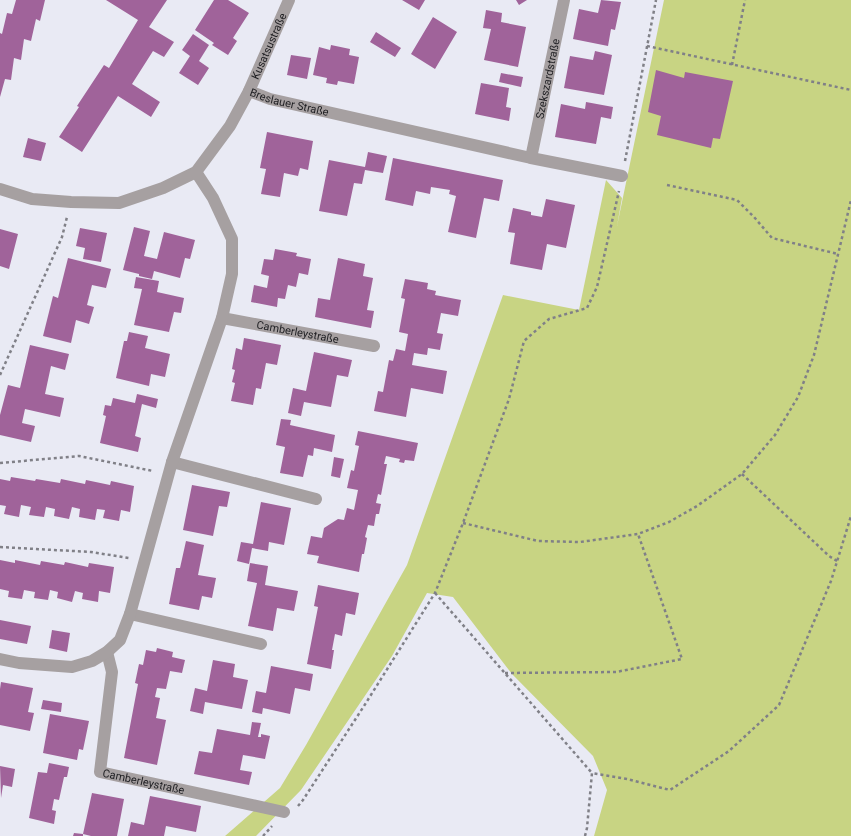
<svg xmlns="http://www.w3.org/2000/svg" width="851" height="836" viewBox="0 0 851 836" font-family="Roboto,sans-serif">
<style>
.green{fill:#c8d483}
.building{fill:#a0639a}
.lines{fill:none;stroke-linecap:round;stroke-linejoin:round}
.path{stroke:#808087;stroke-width:2.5;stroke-dasharray:3 3;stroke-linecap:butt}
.minor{stroke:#a6a0a1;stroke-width:12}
.labels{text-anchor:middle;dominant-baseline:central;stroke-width:3;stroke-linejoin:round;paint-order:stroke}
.street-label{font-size:11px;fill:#1e1e22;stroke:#fff}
</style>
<rect width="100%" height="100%" fill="#e9eaf4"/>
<path class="green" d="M664,0H851V836H594L607,790L593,756L512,674L453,597L427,593L392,656L301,790L256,836H225L280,788L306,745L407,565L503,295L579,310L606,180L622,198L617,226Z"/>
<path class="building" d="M16,0H45L40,21L36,19L31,41L24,39L21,60L14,58L11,80L5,79L0,97V33L2,34L7,13L12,14Z
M106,0H167L149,27L174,42L164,57L153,51L132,84L160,102L151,117L118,96L82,152L59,137L79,107L77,106L104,65L109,68L138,20Z
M214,0H228L249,13L233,38L237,41L228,55L212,45L214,43L195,30Z
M402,0H425L419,10Z
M516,0H527L519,5Z
M601,0L621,2L615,30L611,29L608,46L573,39L579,9L598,13Z
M486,10L502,13L501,22L526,27L518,67L484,60L491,29L483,28Z
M433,17L457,32L435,69L411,54Z
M376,32L401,48L395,57L370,42Z
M193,34L209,45L199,61L209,68L198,85L179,73L190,56L182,50Z
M331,45L350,49L349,55L359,57L354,84L338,81L337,85L326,83L327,78L313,75L319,47L330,50Z
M595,51L612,55L604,95L564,88L570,56L593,60Z
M291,55L311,58L307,79L287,75Z
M656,70L684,78L685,72L733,81L720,139L713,138L711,148L657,135L661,116L648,112Z
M501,73L523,77L521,87L499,82Z
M481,83L509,88L506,107L511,108L509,121L475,114Z
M586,102L613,107L611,119L601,117L596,144L555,137L561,104L585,109Z
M267,132L313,141L308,170L300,168L298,176L284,173L280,197L261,194L266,169L260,168Z
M28,138L46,143L41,161L23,157Z
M368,152L387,156L383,173L365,170L362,184L354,183L347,216L319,211L329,160L365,167Z
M393,158L503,180L499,201L484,198L476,238L448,232L456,196L449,194L450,190L431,187L430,194L416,191L413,206L385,200Z
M546,199L575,205L566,248L547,244L542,270L510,264L515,233L508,232L513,208L531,212V215L542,217Z
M134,227L150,231L144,256L157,259L164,232L195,240L190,259L185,258L180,278L154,271L152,279L139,276V274L123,270Z
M80,228L107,233L101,262L83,259L85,248L76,246Z
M0,229L18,234L9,269L0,266Z
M275,249L297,253L296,256L311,259L308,275L299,273L296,287L288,285L285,299L278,298L277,307L251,302L254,285L267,288L269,276L261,274L264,259L273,260Z
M68,258L111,269L106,288L92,285L87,305L94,307L89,324L76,320L71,343L43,336L53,296L58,298Z
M338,258L365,264L363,276L373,278L367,310L374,311L371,328L315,317L318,298L330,300Z
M136,277L159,281L157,292L184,298L181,313L174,312L169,332L134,325L142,289L134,288Z
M405,279L428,283L427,289L436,291L435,295L461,300L458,316L441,313L437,333L443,334L440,350L428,348L427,355L414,353L412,365L447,371L443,394L411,388L406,417L374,411L378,391L383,392L389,360L393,361L396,349L405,351L408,334L399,332L405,299L401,298Z
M129,332L148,336L145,348L170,354L165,377L151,374L149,386L116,378L124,341H127Z
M244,338L281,345L277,365L266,363L261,389L256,388L253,405L231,401L235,383L232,382L235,370L232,369L236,348L242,350Z
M30,345L69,354L65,370L51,366L45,394L64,398L60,417L25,409L22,423L35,426L31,442L0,435V415L8,385L20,388Z
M314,352L352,360L348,377L337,375L331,407L304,402L301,416L288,413L293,388L306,391Z
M137,394L158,399L156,408L142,404L135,436L141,438L138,452L100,443L106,416L103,415L105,405L111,406L113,398L135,403Z
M281,419L291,420L290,425L335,435L332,452L314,448L313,456L308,455L303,477L280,473L285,447L276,445Z
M358,431L418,443L414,461L405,460L404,463L399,462L400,459L386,456L384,464H387L381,495L378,494L376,503L381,504L379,514H376L374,526L368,525L365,537L367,538L364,554H362L359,572L317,563L319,556L307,554L311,536L322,538L324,528L338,519L344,520L347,508L354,510L358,490L347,488L351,470L354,471L359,446L355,445Z
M334,457L344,459L340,478L331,476Z
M11,477L35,481L36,479L60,483L61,479L85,484L86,480L110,485L111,481L134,486L130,512L121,510L119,521L103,518L105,510L97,509L95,520L79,517L80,509L72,507L69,519L54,516L55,509L46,507L44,517L29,515L31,507L21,505L19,517L4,514L6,506L0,505V479L10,481Z
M192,485L230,492L227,507L219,506L213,536L183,530Z
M261,502L291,508L284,545L269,542L268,551L252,548L249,564L237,561L241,542L253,544Z
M186,541L204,545L198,575L216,578L212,598L202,596L199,610L169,604L176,568H180Z
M0,560L15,563V560L40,565L41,561L64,565L65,562L88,567L89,563L114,567L110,593L99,591L98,602L82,599L83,593L75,591L72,602L57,598L58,592L50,590L48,600L34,598L35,592L24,590L22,599L8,597L9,591L0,589Z
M250,563L268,566L265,585L298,591L294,611L277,608L273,631L248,626L257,583L247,581Z
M318,585L359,593L355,615L346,613L342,636L335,634L332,650H334L331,669L307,664L318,607L314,606Z
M0,620L31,626L27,644L0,639Z
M52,630L70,633L67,652L49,648Z
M157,648L173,652L172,657L185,660L182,673L170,671L166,689L157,688L155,697L160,698L156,718L166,720L157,765L124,758L138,684L135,683L139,664L143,665L146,650L156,652Z
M213,660L235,664L233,677L248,680L242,709L205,702L203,714L190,711L195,688L207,691Z
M271,666L313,674L310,691L295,688L290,714L263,708L262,714L252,712L256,691L266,693Z
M1,682L33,688L28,712L34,713L30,731L0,725V689Z
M43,700L62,703L61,712L41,709Z
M50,714L89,721L83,750L79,749L77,760L43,753Z
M252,722L261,723L258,737H261V734L270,736L265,759L243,755L240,770L252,772L249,785L194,774L199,751L212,753L217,729L250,735Z
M49,763L69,767L67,777H64L59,800L54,799L52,810L56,811L54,824L29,818L38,772L47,773Z
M0,766L15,769L12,787L3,785L1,798Z
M92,793L124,799L117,836H91L83,834Z
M150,796L201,806L196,832L166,826L164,836H128L131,822L144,825Z
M74,833L83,834V836H73Z"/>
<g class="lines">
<path class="path" d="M647,46L851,90
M732,65L745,0
M625,161L656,0
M667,185L737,200L754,217L772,238L838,254
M0,375L62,237L67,217
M0,463L79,456L153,471
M742,474L829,556L837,561
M463,523L538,541L580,542L638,534L669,522L697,506L742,474L775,435L798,397L814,355L851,200
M0,547L91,552L129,558
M435,593L592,773
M505,673L616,672L682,659L638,534
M298,806L303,800L364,706L435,593L463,523L509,399L524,341L549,319L587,308L597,287L619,191
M263,836L272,826
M585,836L587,828L592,773L627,779L670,790L729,751L779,705L831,581L851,516"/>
<g class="minor">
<path id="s1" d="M249,91L270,99L531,158L622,176"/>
<path id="s2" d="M531,158L564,0"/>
<path id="s3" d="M0,189L32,199L71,202L119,203L163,188L196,172L230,126L249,91L289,0"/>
<path id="s4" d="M222,318L374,346"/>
<path d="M172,462L316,499"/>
<path d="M130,614L261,644"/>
<path id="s5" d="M107,652L112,672L100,772L284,812"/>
<path d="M0,659L19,663L72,667L92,661L107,652L120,640L130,614L172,462L222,318L232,274V239L213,198L196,172"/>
</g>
</g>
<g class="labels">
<g class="street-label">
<text stroke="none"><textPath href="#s3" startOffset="350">Kusatsustraße</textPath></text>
<text stroke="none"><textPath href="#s2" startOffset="81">Szekszardstraße</textPath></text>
<text stroke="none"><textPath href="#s1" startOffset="42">Breslauer Straße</textPath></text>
<text stroke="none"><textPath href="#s4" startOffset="77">Camberleystraße</textPath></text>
<text stroke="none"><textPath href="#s5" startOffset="166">Camberleystraße</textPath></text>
</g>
</g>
</svg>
